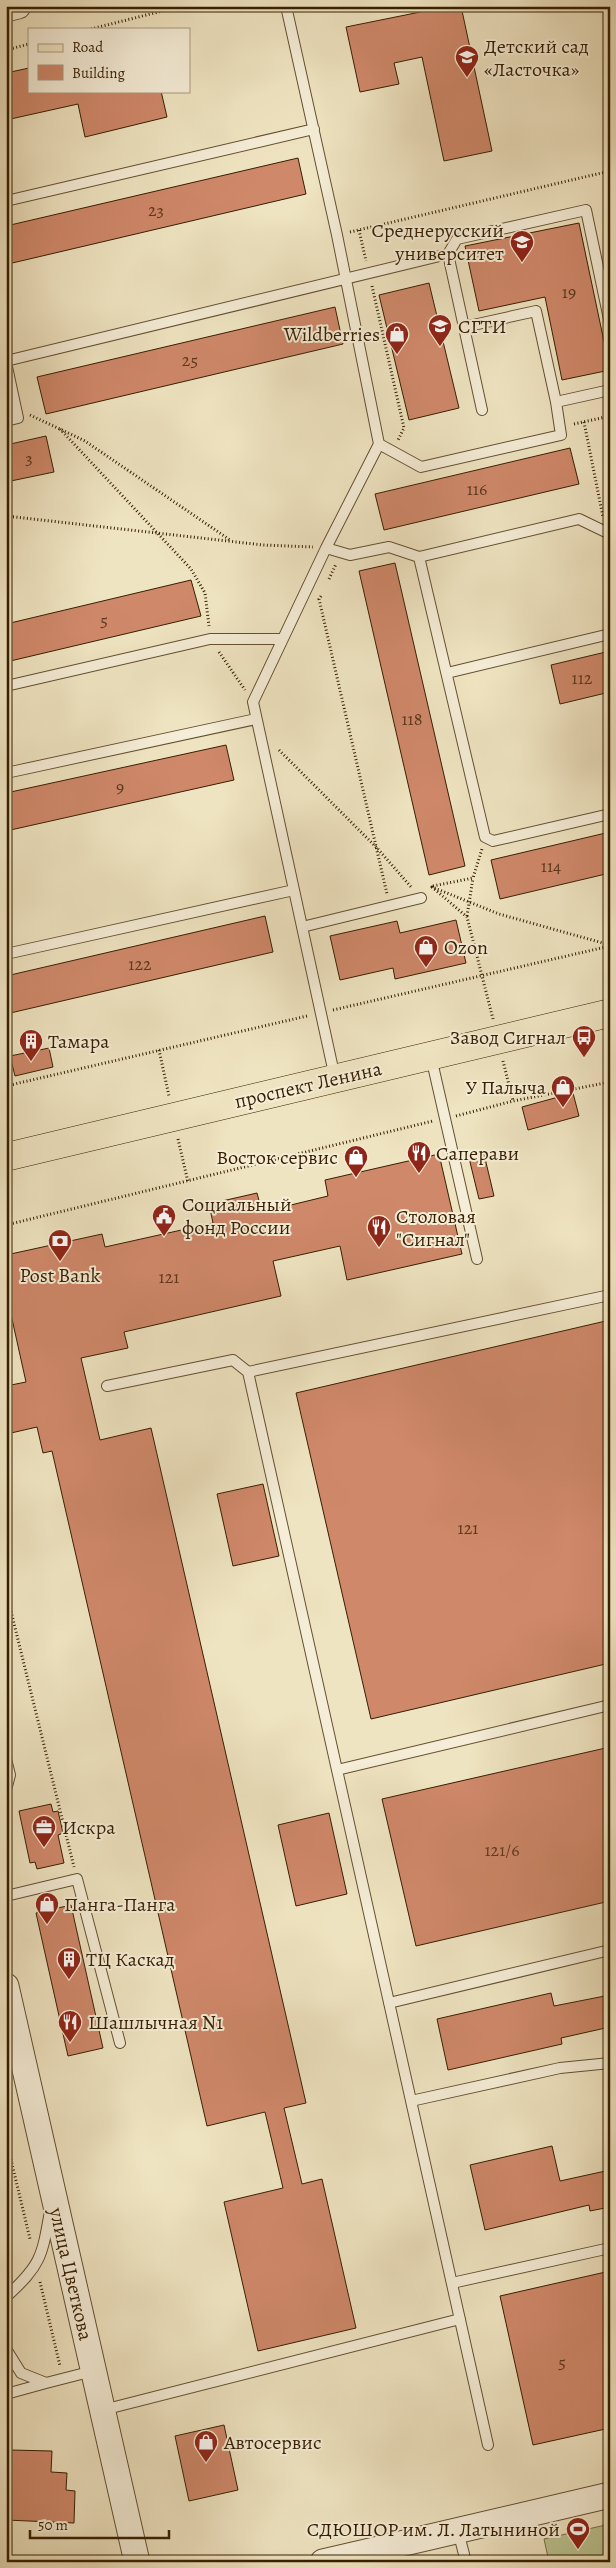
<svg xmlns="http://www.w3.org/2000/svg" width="616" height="2568" viewBox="0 0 616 2568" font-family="Alegreya,serif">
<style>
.green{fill:#bbc491;stroke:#787148}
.building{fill:#cf886a;stroke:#361e00}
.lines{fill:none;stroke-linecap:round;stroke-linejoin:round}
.service-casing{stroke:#645030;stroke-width:12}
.tertiary-casing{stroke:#645030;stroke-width:27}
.primary-casing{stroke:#361e00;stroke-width:29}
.path{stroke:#361e00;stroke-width:3;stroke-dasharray:1 2.5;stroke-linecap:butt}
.service{stroke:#f5edd7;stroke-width:10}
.tertiary{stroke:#f5edd7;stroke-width:25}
.primary{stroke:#efe4c1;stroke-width:28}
.labels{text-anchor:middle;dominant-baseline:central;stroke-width:4;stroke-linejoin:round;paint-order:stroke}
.number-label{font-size:18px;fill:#5c381a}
.poi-label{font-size:20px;fill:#361e00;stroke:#f5edd7;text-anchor:start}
.street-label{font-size:20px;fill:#361e00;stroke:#f5edd7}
</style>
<rect width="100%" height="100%" fill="#efe4c1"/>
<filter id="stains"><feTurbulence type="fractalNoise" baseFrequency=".004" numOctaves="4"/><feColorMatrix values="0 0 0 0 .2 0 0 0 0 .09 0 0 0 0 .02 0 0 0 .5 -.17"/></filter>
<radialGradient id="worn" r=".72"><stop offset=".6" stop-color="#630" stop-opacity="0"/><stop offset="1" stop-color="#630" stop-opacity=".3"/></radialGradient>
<path class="green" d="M610,2524V2562H549L544,2539Z"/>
<path class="building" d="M450,6H461L492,151L444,161L422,57L394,63L399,84L360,92L346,27Z
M29,68V91H161L167,117L85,137L78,104L6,120V73Z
M298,158L306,194L8,264L6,226Z
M579,223L610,370L562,380L545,297L479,311L465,246Z
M429,283L459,408L409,420L379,295Z
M335,307L343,344L46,414L37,377Z
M46,436L54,472L6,482V445Z
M570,448L579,484L384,530L375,494Z
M395,563L465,866L429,875L359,571Z
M191,580L201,616L6,662V624Z
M610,651V692L560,704L551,665Z
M226,745L234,780L6,831V793Z
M610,832V873L500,899L491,860Z
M265,916L273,952L6,1014V976Z
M456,920L466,963L395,979L393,968L340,980L330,936L397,921L400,933Z
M49,1048L53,1067L15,1076L10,1056Z
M573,1093L579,1116L528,1130L522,1107Z
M439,1154L462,1254L347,1280L340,1246L273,1261L281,1296L124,1332L128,1348L81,1358L100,1440L151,1428L306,2103L284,2108L302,2184L322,2179L356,2328L258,2351L224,2202L283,2188L265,2112L207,2126L52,1451L43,1453L37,1427L11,1433L6,1413V1386L26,1382L6,1292V1255L102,1234L105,1247L213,1223L209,1204L257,1193L262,1212L328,1196L325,1180Z
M484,1154L494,1196L479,1199L469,1158Z
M610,1320V1663L371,1719L296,1393Z
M263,1484L279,1556L233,1566L217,1494Z
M610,1747V1901L416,1946L382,1799Z
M51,1804L53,1812L58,1811L63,1833L58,1835L64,1863L37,1869L35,1862L30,1863L19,1811Z
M329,1813L347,1894L296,1906L278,1825Z
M71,1905L103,2048L68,2056L36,1913Z
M551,1993L554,2006L610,1995V2027L561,2038L562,2044L448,2070L437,2019Z
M552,2146L560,2181L610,2170V2207L590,2211L589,2205L485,2230L470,2165Z
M610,2271V2428L533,2445L500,2296Z
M224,2425L238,2490L189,2501L175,2436Z
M11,2450L52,2451L51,2472L67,2473L66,2490L75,2491L74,2523L6,2520V2470H10Z"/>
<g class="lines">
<g class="service-casing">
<path id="service" d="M286,6L337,235L379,444L326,548L253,702L335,1078
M6,201L314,129
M448,254L482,410
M464,327L536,311L556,402
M6,361L448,254L457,239L586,210L610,324
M6,421L18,418L6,362
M379,444L421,467L561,435L556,402L610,390
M326,548L350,555L389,547L419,557L485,837L493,841L610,814
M419,557L579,519L610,534
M447,673L610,634
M6,686L210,639H282
M6,773L256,719
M302,927L421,898
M6,954L294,890
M431,1057L477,1259
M107,1386L233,1360L248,1372
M6,1759L10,1775L6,1790
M337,1770L610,1705
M6,1896L77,1879L120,2043
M389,2003L610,1950
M411,2101L560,2068L610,2063
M452,2283L610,2248
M6,2297C41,2265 42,2257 50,2211
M6,2349L21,2373L46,2383L93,2371
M6,2394L46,2383
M103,2410L460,2319
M488,2445L248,1372L610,1295
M458,2531L466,2562"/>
</g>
<g class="tertiary-casing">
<path id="tertiary" d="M6,9L18,6
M6,1986L137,2562
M323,2562L610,2495"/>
</g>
<g class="primary-casing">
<path id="primary" d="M6,1157L610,1013"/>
</g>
<path class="path" d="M91,29L182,6
M6,50L29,44
M359,230L366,261
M350,232L610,171
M372,286L404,428L398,440
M30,415L85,441L230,540
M584,422L603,517
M574,424L610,416
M60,429L191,569L205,593L209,626
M6,516L263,545L313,547
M329,579L336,564
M321,596L319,599L387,894
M219,652L245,690
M279,750L377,848L412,888
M433,886L473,878L482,849
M467,916L473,878
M333,1010L610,946
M493,1019L467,917L432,887L499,914L610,945
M159,1050L169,1096
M503,1061L513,1101
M6,1086L307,1016
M456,1116L513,1101L610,1082
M178,1139L188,1182
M6,1225L433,1121
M6,1591L74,1867
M6,2139L30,2239
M40,2282L60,2366"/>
<use href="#service" class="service"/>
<use href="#tertiary" class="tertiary"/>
<use href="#primary" class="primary"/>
</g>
<defs>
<g id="school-pin" transform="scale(1.25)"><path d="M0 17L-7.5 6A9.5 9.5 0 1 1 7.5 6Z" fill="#8f2418" stroke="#f5edd7"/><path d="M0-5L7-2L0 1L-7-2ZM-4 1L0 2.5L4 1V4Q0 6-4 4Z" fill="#fff"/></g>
<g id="university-pin" transform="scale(1.25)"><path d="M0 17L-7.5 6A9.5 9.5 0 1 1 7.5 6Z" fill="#8f2418" stroke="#f5edd7"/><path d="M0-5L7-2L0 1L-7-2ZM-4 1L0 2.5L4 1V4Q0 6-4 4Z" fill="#fff"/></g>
<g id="shop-pin" transform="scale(1.25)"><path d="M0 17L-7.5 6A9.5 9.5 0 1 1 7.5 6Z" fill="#8f2418" stroke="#f5edd7"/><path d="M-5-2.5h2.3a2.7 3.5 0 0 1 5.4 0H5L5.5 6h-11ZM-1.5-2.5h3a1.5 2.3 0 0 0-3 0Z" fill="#fff"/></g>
<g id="bus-pin" transform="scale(1.25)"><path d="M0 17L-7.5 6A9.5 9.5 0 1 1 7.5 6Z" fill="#8f2418" stroke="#f5edd7"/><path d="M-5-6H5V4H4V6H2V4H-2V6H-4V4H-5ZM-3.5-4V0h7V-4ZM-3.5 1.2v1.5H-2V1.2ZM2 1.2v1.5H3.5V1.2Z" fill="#fff"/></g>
<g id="building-pin" transform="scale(1.25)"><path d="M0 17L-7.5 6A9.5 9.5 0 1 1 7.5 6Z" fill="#8f2418" stroke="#f5edd7"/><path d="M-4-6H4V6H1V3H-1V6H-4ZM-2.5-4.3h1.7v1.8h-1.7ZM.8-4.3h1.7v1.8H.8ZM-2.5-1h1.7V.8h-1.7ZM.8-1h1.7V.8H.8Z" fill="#fff"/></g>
<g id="restaurant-pin" transform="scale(1.25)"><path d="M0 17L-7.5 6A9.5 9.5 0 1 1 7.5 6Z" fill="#8f2418" stroke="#f5edd7"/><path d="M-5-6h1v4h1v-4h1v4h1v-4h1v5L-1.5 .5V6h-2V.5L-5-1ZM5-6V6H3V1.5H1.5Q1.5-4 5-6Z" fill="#fff"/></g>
<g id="civic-pin" transform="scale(1.25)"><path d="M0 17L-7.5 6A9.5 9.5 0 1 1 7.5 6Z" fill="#8f2418" stroke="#f5edd7"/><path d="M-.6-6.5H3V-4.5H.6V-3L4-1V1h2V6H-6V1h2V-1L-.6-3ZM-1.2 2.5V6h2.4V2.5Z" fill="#fff"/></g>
<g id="bank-pin" transform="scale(1.25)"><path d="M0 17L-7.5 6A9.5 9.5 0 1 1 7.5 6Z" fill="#8f2418" stroke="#f5edd7"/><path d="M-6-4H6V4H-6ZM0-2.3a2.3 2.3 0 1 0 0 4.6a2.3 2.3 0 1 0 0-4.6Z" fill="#fff"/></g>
<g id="office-pin" transform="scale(1.25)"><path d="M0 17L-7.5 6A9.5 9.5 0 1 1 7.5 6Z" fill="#8f2418" stroke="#f5edd7"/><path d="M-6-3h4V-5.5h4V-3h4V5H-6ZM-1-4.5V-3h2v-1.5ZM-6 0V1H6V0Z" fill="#fff"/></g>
<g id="stadium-pin" transform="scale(1.25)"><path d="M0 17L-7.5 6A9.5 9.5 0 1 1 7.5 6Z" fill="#8f2418" stroke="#f5edd7"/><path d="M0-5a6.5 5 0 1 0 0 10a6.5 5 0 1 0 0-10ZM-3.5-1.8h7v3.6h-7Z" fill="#fff"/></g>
</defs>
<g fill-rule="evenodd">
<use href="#school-pin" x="467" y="57"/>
<use href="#university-pin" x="522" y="242"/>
<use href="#university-pin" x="440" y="326"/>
<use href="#shop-pin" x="397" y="334"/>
<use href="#shop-pin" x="426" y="947"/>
<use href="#bus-pin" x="584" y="1037"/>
<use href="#building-pin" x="31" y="1041"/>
<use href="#shop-pin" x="563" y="1087"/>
<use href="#restaurant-pin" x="419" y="1153"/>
<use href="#shop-pin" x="356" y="1157"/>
<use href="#civic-pin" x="164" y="1216"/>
<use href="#restaurant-pin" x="379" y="1227"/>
<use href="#bank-pin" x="60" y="1241"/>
<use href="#office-pin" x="44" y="1827"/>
<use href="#shop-pin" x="47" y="1904"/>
<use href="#building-pin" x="69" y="1959"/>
<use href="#restaurant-pin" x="70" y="2022"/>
<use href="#shop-pin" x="206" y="2442"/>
<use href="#stadium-pin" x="578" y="2529"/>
</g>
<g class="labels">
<g class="number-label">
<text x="156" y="210">23</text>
<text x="569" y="292">19</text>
<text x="190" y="360">25</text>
<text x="29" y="458">3</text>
<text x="477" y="489">116</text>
<text x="104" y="620">5</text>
<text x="582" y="678">112</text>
<text x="412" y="719">118</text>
<text x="120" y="787">9</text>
<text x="551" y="866">114</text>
<text x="140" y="964">122</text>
<text x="169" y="1277">121</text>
<text x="468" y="1528">121</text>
<text x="502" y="1850">121/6</text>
<text x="562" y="2362">5</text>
</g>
<g class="poi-label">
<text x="484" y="46">Детский сад<tspan x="484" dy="23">«Ласточка»</tspan></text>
<text x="504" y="230" text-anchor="end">Среднерусский<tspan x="504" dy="23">университет</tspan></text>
<text x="458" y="326">СГТИ</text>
<text x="380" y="334" text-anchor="end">Wildberries</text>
<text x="444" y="947">Ozon</text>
<text x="566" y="1037" text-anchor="end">Завод Сигнал</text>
<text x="48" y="1041">Тамара</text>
<text x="546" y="1087" text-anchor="end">У Палыча</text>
<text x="436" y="1153">Саперави</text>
<text x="338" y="1157" text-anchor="end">Восток сервис</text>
<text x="182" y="1204">Социальный<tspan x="182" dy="23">фонд России</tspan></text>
<text x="396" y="1216">Столовая<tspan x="396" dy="23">"Сигнал"</tspan></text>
<text x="60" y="1275" text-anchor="middle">Post Bank</text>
<text x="62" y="1827">Искра</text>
<text x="64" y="1904">Панга-Панга</text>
<text x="86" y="1959">ТЦ Каскад</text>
<text x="88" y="2022">Шашлычная N1</text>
<text x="224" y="2442">Автосервис</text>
<text x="560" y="2529" text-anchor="end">СДЮШОР им. Л. Латыниной</text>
</g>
<g class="street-label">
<text transform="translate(308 1085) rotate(-13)">проспект Ленина</text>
<text transform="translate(71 2274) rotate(77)">улица Цветкова</text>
</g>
</g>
<rect width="616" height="2568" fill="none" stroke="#efe4c1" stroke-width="25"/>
<rect x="8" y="8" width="601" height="2553" fill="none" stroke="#361e00" stroke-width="2.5"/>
<rect x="12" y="12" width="591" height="2543" fill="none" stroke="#361e00"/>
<rect x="28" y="28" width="162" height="65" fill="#f5edd7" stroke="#a99a81"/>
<rect x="38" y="44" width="25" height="8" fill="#efe4c1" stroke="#a99a81"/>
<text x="72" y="52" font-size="15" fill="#361e00">Road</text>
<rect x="38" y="65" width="25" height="15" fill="#cf886a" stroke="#a99a81"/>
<text x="72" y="78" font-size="15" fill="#361e00">Building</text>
<path d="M30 2530v8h139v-8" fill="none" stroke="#361e00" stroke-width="2.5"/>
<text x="38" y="2530" font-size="15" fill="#361e00" stroke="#f5edd7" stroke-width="4" paint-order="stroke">50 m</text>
<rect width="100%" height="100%" filter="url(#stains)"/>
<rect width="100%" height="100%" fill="url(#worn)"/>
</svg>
